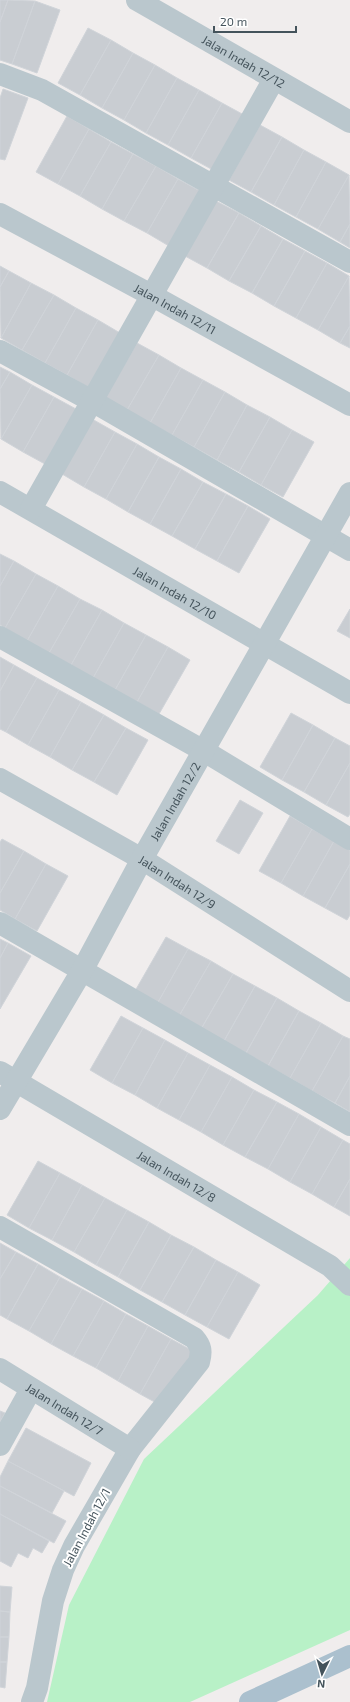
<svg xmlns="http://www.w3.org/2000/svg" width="350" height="1702" viewBox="0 0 350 1702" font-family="'Exo 2',sans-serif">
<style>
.green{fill:#b8f1c7}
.building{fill:#c9cdd2;stroke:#d0d4d9}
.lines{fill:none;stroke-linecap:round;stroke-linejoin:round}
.minor{stroke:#bac7cd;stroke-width:22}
.major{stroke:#abc0ce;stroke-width:22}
.labels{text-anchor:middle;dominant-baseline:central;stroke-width:4;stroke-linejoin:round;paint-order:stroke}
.street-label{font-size:12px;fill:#44535b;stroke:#fff}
</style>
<rect width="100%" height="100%" fill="#f0eded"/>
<path class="green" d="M350,1258V1630L190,1702H47L69,1605L144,1459L318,1295Z"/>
<path class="building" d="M0,0H8L0,22Z
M8,0L35,1L12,64L0,60V22Z
M35,1L60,10L37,73L12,64Z
M88,28L111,40L80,95L58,83Z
M111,40L133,53L102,108L80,95Z
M133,53L155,65L124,120L102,108Z
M155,65L177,78L146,133L124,120Z
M177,78L199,90L168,145L146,133Z
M3,89L28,98L5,160L0,159V98Z
M199,90L222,103L191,158L168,145Z
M222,103L244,115L213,170L191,158Z
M67,116L89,129L58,184L36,172Z
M260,125L282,137L251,192L229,180Z
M89,129L111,142L80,196L58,184Z
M282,137L304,150L274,205L251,192Z
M111,142L133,154L102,209L80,196Z
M304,150L326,162L296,217L274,205Z
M133,154L156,166L124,221L102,209Z
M326,162L349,175L318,229L296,217Z
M156,166L178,179L147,233L124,221Z
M349,175L350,224L340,242L318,229Z
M178,179L200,191L169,246L147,233Z
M216,201L239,213L207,268L185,256Z
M239,213L261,226L229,281L207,268Z
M350,224V248L340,242Z
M261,226L283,239L252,293L229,281Z
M283,239L305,251L274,306L252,293Z
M305,251L327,263L296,318L274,306Z
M327,263L349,276L318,330L296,318Z
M0,266L9,271L0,287Z
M9,271L31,283L1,338L0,287Z
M349,276L350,326L340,343L318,330Z
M31,283L54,295L22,350L1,338Z
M54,295L76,308L45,363L22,350Z
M76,308L98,320L67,375L45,363Z
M98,320L120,333L89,388L67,375Z
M350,326V348L340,343Z
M137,343L159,355L127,410L105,398Z
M159,355L181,368L150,423L127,410Z
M0,367L10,372L0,389Z
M181,368L203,380L172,435L150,423Z
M10,372L32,385L1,439L0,389Z
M203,380L225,392L194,447L172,435Z
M32,385L54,397L23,452L1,439Z
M225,392L247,405L217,460L194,447Z
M54,397L76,409L45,464L23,452Z
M247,405L270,417L239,472L217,460Z
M270,417L292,430L261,485L239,472Z
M92,419L115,432L84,487L62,474Z
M292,430L314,442L283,497L261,485Z
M115,432L137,444L106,499L84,487Z
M137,444L159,457L128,512L106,499Z
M159,457L181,469L150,524L128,512Z
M181,469L203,482L172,536L150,524Z
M203,482L226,494L195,549L172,536Z
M226,494L248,506L217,561L195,549Z
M248,506L270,519L239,573L217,561Z
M0,554L14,561L0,586Z
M14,561L36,574L5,628L0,625V586Z
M36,574L58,586L27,641L5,628Z
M58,586L80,599L49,653L27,641Z
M80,599L102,610L71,665L49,653Z
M350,609V638L337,631Z
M102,610L124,623L93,678L71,665Z
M124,623L146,635L115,690L93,678Z
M146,635L168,647L137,702L115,690Z
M168,647L190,660L159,714L137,702Z
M0,657L14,665L0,691Z
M14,665L37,678L6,732L0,729V691Z
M37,678L59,690L28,745L6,732Z
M59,690L81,702L50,757L28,745Z
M81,702L104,715L72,770L50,757Z
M291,713L313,725L282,780L260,767Z
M104,715L126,728L94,782L72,770Z
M313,725L335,738L304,792L282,780Z
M126,728L148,740L117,795L94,782Z
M335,738L350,746V763L326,805L304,792Z
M350,763V814L348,817L326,805Z
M240,800L263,813L239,854L216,841Z
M290,816L312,829L281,883L259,871Z
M312,829L334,841L303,896L281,883Z
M2,839L24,851L0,893V842Z
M334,841L350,850V864L325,908L303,896Z
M24,851L46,864L15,919L0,910V893Z
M46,864L68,876L37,931L15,919Z
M350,864V915L347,920L325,908Z
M166,937L188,949L157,1004L135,991Z
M0,939L8,943L0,958Z
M8,943L31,956L0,1009V958Z
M188,949L211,961L179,1016L157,1004Z
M211,961L233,974L201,1029L179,1016Z
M233,974L255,986L224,1041L201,1029Z
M255,986L277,998L246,1053L224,1041Z
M277,998L299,1011L268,1066L246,1053Z
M299,1011L321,1023L290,1078L268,1066Z
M121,1016L143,1028L112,1083L90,1070Z
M321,1023L343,1036L312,1091L290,1078Z
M143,1028L165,1040L135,1095L112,1083Z
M343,1036L350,1039V1076L335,1103L312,1091Z
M165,1040L188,1053L157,1108L135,1095Z
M188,1053L210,1065L179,1120L157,1108Z
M210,1065L232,1077L201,1132L179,1120Z
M350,1076V1112L335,1103Z
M232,1077L254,1090L223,1145L201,1132Z
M254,1090L277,1102L245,1157L223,1145Z
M277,1102L299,1114L268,1169L245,1157Z
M299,1114L321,1127L290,1182L268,1169Z
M321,1127L343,1140L312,1194L290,1182Z
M343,1140L350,1144V1179L334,1207L312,1194Z
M38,1161L60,1173L29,1228L7,1215Z
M60,1173L82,1185L52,1240L29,1228Z
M350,1179V1216L334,1207Z
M82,1185L105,1198L74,1252L52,1240Z
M105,1198L127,1210L96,1265L74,1252Z
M127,1210L149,1222L118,1277L96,1265Z
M149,1222L171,1235L140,1290L118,1277Z
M171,1235L194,1247L162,1302L140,1290Z
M0,1243L16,1252L0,1279Z
M194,1247L216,1260L185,1315L162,1302Z
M16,1252L38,1264L7,1319L0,1315V1279Z
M216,1260L238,1272L207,1327L185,1315Z
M38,1264L60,1277L29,1331L7,1319Z
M238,1272L260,1285L229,1339L207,1327Z
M60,1277L82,1289L51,1344L29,1331Z
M82,1289L104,1301L73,1356L51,1344Z
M104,1301L126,1314L96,1368L73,1356Z
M126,1314L148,1326L118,1381L96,1368Z
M148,1326L171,1339L140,1394L118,1381Z
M171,1339L193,1351L162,1406L140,1394Z
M0,1411L5,1413L0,1422Z
M26,1428L91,1463L74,1496L8,1461Z
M8,1461L64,1491L52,1513L0,1486V1477Z
M0,1486L66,1521L54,1543L0,1514Z
M0,1514L49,1541L42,1553L33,1548L28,1558L18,1553L11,1567L0,1561Z
M0,1586L12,1587L10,1612L0,1611Z
M0,1611L10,1612L9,1637H0Z
M0,1637H9L7,1662H0Z
M0,1662H7L5,1688L0,1687Z"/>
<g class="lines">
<g class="minor">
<path id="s1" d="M137,0L350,122"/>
<path d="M0,74L42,90L350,262"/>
<path id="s2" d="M0,214L153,296L350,405"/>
<path d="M0,351L92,401L350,550"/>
<path id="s3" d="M0,492L350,693"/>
<path d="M31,509L274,79"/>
<path d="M0,637L204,751L350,839"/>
<path id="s4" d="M0,779L142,859L350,991"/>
<path d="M0,923L350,1125"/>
<path id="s5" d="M0,1072L330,1266L350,1285"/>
<path id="s6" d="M0,1109L83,969L142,859L350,493"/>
<path d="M0,1227L194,1338C201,1346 202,1351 199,1362L130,1449L74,1546L63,1570L53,1601L37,1688L32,1702"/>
<path id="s7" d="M0,1369L130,1449"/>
<path d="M0,1445L31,1389"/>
</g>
<path class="major" d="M250,1702L350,1656"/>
</g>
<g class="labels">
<g class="street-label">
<text stroke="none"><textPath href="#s1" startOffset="123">Jalan Indah 12/12</textPath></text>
<text stroke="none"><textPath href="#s2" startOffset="199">Jalan Indah 12/11</textPath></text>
<text stroke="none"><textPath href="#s3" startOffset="202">Jalan Indah 12/10</textPath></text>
<text stroke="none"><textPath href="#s6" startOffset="354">Jalan Indah 12/2</textPath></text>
<text stroke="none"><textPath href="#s4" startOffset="205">Jalan Indah 12/9</textPath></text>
<text stroke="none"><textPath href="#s5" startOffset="205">Jalan Indah 12/8</textPath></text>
<text stroke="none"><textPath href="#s7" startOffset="76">Jalan Indah 12/7</textPath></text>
<text transform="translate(86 1527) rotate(-62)">Jalan Indah 12/1</text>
</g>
</g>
<g transform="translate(322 1674) rotate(185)" stroke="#ffffff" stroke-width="3" paint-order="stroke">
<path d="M0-3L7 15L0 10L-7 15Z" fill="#44535b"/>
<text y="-6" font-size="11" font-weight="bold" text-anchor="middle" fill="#44535b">N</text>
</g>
<path d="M214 26v6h82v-6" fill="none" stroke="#44535b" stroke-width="2"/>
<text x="220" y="26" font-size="12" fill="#44535b" stroke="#ffffff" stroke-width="3" paint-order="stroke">20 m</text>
</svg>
